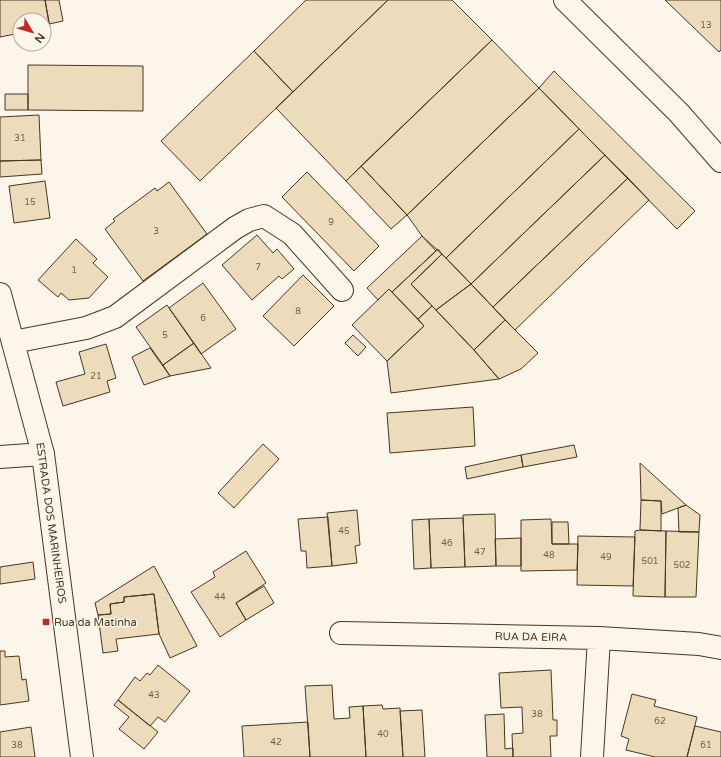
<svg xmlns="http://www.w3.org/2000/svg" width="721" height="757" viewBox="0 0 721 757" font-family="'Varela Round',sans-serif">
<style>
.building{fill:#ecdcbc;stroke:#4a3520}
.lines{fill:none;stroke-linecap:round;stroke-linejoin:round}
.street-casing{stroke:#4a3520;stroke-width:24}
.secondary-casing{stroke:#4a3520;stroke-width:24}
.street{stroke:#fbf6e9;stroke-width:22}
.secondary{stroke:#fbf6e9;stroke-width:22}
.poi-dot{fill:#c62828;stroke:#fbf6e9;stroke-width:1.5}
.labels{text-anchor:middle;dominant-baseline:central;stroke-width:3;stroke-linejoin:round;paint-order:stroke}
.number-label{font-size:9px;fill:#725f47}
.street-label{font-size:11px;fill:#4a3520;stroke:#fbf6e9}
.poi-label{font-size:11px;fill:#4a3520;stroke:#fbf6e9;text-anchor:start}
</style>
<rect width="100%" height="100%" fill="#fbf6e9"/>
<path class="building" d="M0,0H45L50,27L44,28V20H20V33L0,37Z
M45,0H59L63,21L49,24Z
M306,0H388L293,92L254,51Z
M388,0H452L492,40L346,181L276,108Z
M665,0H721V50L719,52Z
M492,40L539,88L407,215L361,166Z
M254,51L293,92L200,181L161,141Z
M28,65L143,66V111L28,110Z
M554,71L695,211L677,229L539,88Z
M539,88L579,129L446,258L422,236L407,215Z
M5,94H28V110H5Z
M39,115L41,160L0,161V117Z
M579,129L605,155L471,284L446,258Z
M605,155L628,178L493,307L471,284Z
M41,160L42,174L0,177V161Z
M361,166L407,215L391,229L346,181Z
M307,172L379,246L354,271L282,197Z
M628,178L649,200L515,330L493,307Z
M45,181L50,218L14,223L9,186Z
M169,182L207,234L143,281L105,229L115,221L113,219L155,188L157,191Z
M257,235L273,253L277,249L294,269L282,279L279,276L252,300L222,265Z
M422,236L436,251L392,292L389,289L378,300L367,288Z
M76,239L97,259L93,263L108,277L89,298L69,300L61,293L58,297L38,280Z
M438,249L442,254L411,284L432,306L418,319L392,292Z
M442,254L471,284L436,310L411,284Z
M303,275L334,306L294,346L263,316Z
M203,283L236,329L201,354L169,308Z
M471,284L505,320L474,350L436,310Z
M389,289L424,326L387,361L352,325Z
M167,305L194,343L163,365L136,327Z
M432,306L474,350L499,379L391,393L387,361L424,326L418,319Z
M505,320L538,353L521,369L499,379L474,350Z
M353,335L366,347L358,356L345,343Z
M194,343L211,368L170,376L163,365Z
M106,344L116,378L107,381L110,392L63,406L56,382L85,374L79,352Z
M150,348L170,376L144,385L132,357Z
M473,407L475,446L390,453L387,413Z
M263,444L279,459L234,508L218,493Z
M574,445L577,457L523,467L521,455Z
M521,455L523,467L467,479L465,467Z
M640,463L686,505L662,514L661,501L641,500Z
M641,500L661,501V531L640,530Z
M686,505L700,515L699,532H679L678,508Z
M357,510L360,545L355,546L357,563L332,566L327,513Z
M495,514L496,566L465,567L463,515Z
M328,517L332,566L307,568L306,551H301L298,519Z
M463,518L465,567L431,568L429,519Z
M429,519L431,568L414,569L412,520Z
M551,519L552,544H578L577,570L521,571V520Z
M552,522H568L569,544H552Z
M640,530L666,531L665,597L633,596L635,531Z
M666,531L699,532L696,597H665Z
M578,536L635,537L633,586L577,585Z
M521,538V566H496L495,539Z
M246,551L266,583L236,603L246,620L220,637L191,592L215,577L213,572Z
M33,562L35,579L0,584V567Z
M154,566L197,646L170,658L159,634L154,594L124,597V602L110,604L111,614L98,615L95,603Z
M264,586L274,603L246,620L236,603Z
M154,594L159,634L116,639L118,651L103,653L98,615L111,614L110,604L124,602V597Z
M0,651H5V657L19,656L22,680L26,679L29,701L0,705Z
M158,665L190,691L165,722L158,717L150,726L118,700L135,677L140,681L147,673L150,675Z
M551,670L553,720H557V736H550L551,757H513L512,734L523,733L522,707L501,708L499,673Z
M332,685L334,719L350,718L349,707L363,706L366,757H310L305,686Z
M632,694L656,700L654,706L697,717L687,757H655L626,750L629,739L621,736Z
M118,700L158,732L144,749L119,729L129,717L114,705Z
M382,705L383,709L400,708L403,757H366L363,706Z
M422,710L425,757H403L400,711Z
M504,714L505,749L513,748V757H487L485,715Z
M308,722L310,757H244L242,726Z
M695,726L721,732V757H687Z
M31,727L35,757H0V732Z"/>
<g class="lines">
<g class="street-casing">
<path id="street" d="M13,342L86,328L115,317L235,228L249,220L264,216L292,234L342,290
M0,457L43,454
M341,633L599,638L699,644L721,648
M592,757L599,638"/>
</g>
<g class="secondary-casing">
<path id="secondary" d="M565,0L679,113L721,161
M0,294L43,454L82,757"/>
</g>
<use href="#street" class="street"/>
<use href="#secondary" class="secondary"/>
</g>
<rect class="poi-dot" x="42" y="618" width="8" height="8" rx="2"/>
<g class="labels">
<g class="number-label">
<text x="706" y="25">13</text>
<text x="20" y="138">31</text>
<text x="30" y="202">15</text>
<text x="331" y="222">9</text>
<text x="156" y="231">3</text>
<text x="258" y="267">7</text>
<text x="74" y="270">1</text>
<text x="298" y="311">8</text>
<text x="203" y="318">6</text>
<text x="165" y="335">5</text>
<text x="96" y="376">21</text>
<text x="344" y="531">45</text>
<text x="447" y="543">46</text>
<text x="480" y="552">47</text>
<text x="549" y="555">48</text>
<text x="606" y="557">49</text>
<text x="650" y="561">501</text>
<text x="682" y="565">502</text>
<text x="220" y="597">44</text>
<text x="154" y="695">43</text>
<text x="537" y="714">38</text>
<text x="660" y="721">62</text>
<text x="383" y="734">40</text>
<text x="276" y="742">42</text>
<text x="17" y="745">38</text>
<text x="706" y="745">61</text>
</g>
<g class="street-label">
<text transform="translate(51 523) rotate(82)">ESTRADA DOS MARINHEIROS</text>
<text transform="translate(531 637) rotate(1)">RUA DA EIRA</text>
</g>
<g class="poi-label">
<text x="54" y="622">Rua da Matinha</text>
</g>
</g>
<g transform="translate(32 32) rotate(128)"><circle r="19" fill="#fbf6e9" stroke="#b4a999"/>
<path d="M0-3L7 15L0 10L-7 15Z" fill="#c62828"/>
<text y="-6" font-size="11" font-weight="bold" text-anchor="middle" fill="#4a3520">N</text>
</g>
</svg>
